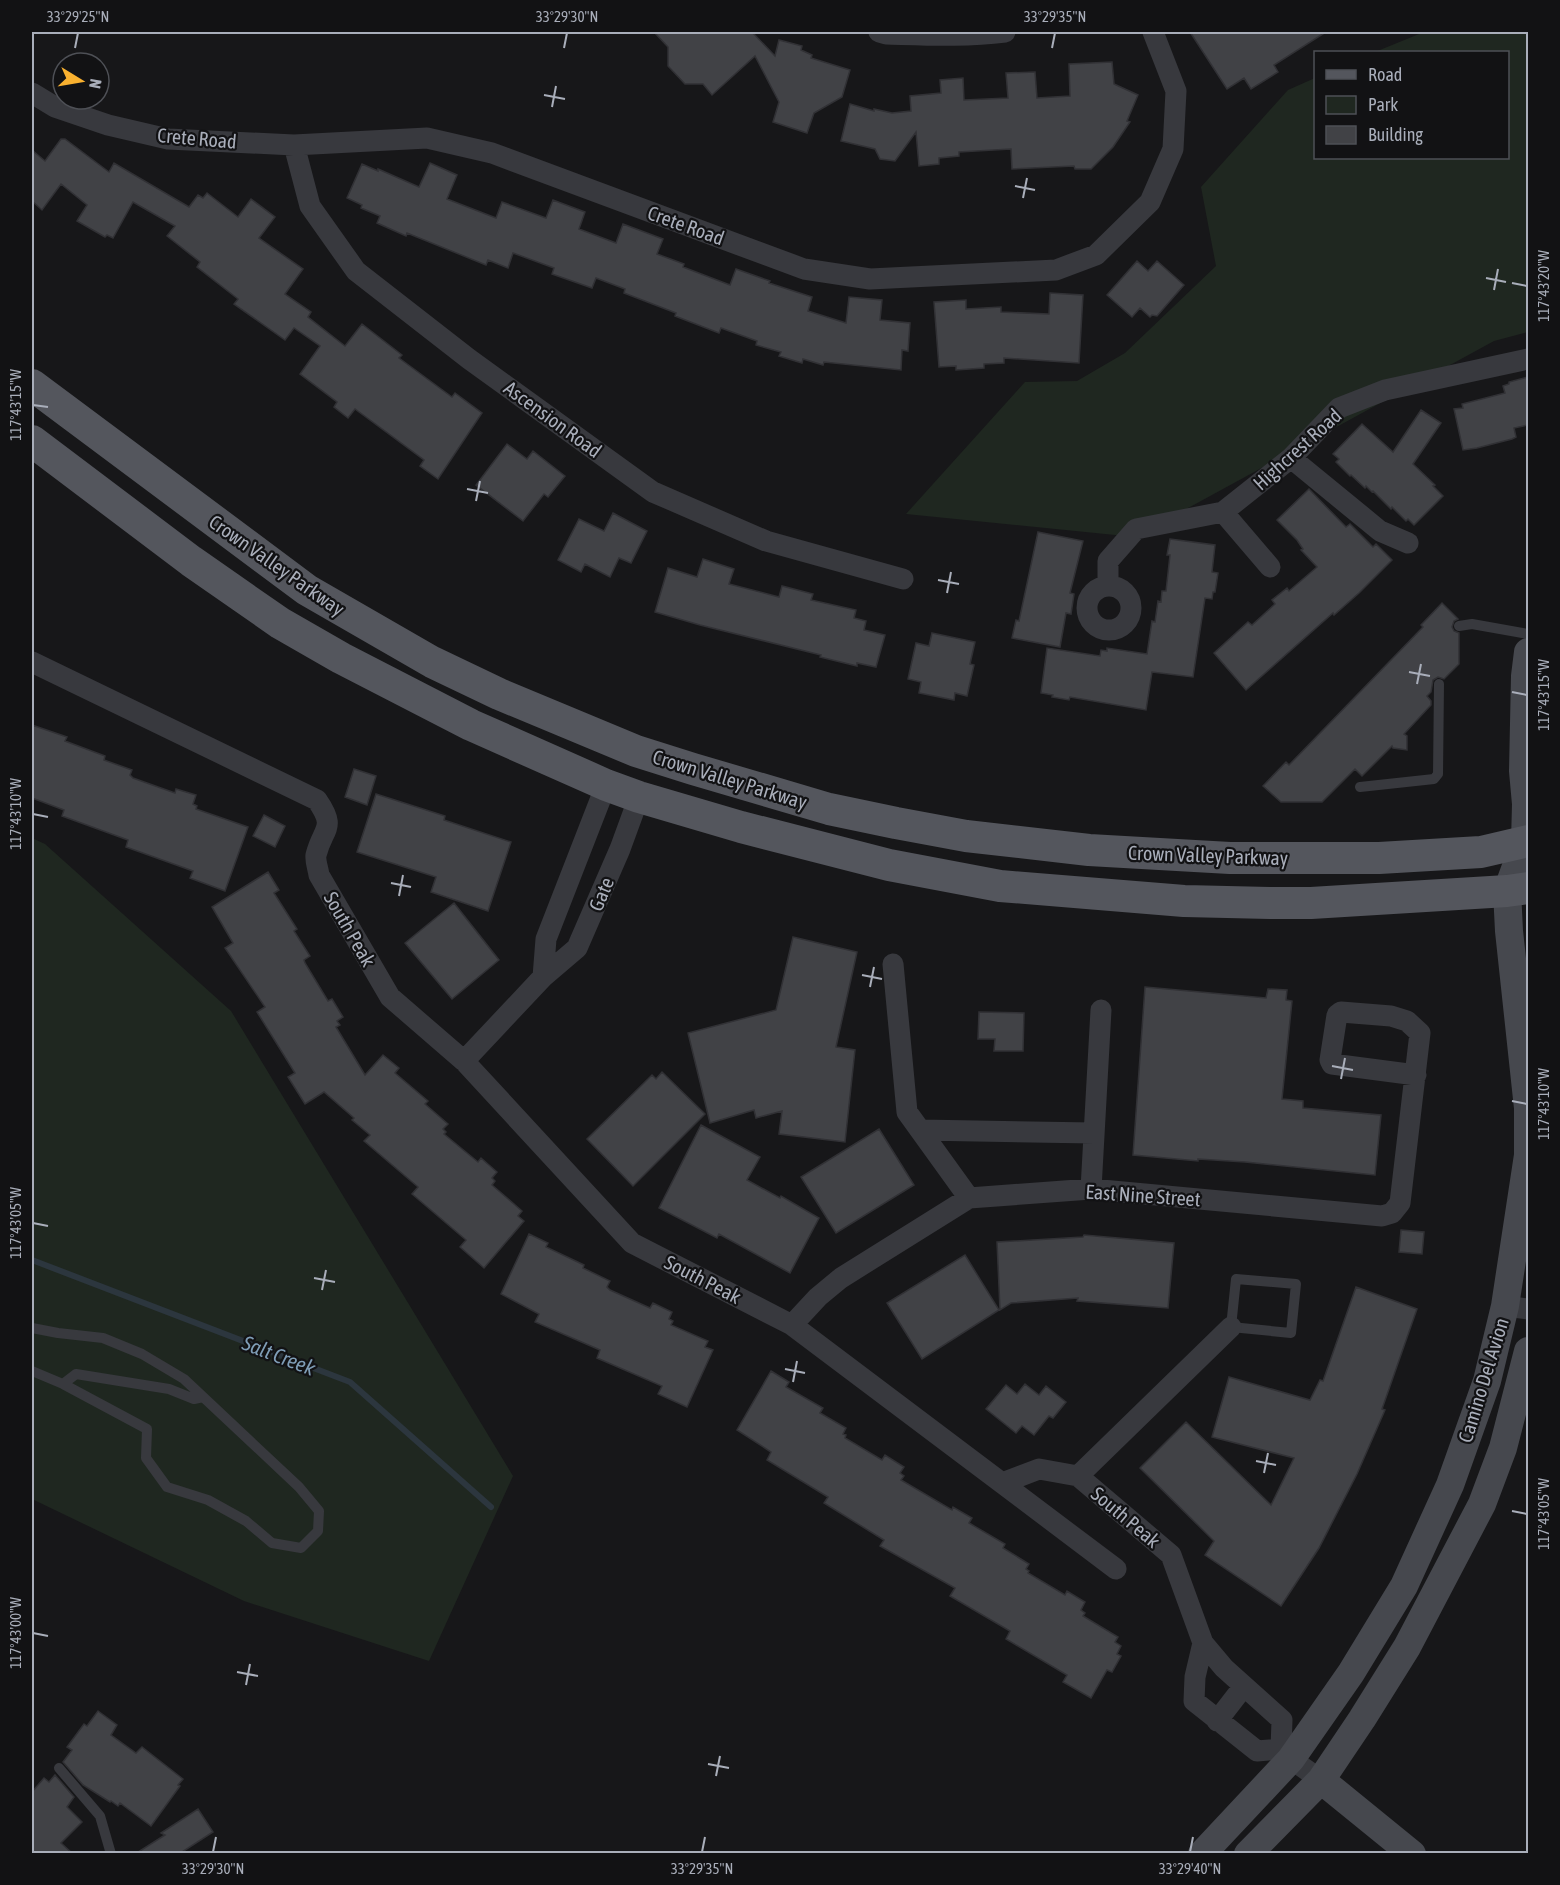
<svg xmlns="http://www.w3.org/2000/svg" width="1560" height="1885" viewBox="0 0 1560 1885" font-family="'Asap Condensed',sans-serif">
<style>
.green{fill:#1f2720}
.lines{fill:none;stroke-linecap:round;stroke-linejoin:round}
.stream{stroke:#2c363e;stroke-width:6}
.building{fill:#414246;stroke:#313135;stroke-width:1.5}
.lane{stroke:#38393e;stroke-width:10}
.street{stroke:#38393e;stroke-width:21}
.secondary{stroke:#46484e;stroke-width:28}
.primary{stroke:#54565d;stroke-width:32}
.ticks{fill:none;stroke:#a9aeba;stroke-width:2}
.labels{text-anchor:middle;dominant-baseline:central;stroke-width:4.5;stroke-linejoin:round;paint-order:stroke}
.street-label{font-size:20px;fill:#a9aeba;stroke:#121214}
.water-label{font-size:21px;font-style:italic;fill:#7f9db6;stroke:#121214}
.neatline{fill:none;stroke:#a9aeba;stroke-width:2}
.ticks-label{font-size:15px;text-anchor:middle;fill:#a9aeba}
</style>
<rect width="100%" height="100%" fill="#171719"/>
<path class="green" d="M1424,32H1528V332L1494,341L1135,537L906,514L1025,382L1077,381L1125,353L1216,266L1201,187L1288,90L1315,78L1316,158H1508V52H1375Z
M32,838L45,844L231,1011L513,1476L429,1661L244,1601L32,1499Z"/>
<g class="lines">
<path class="stream" d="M32,1260L350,1382L491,1507"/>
</g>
<path class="building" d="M654,32H752L775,56L779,40L802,46L801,50L812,55L811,58L850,70L842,97L814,113L807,133L773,122L779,102L755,56L712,95L703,84H685L668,66V47Z
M1190,32H1326L1274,65L1278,72L1251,89L1244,78L1227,89Z
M1112,62L1114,84L1138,95L1127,121L1130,122L1113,147L1091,169H1075L1074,166L1012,169L1011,149L959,152V156L939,158V164L919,166L916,132L895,161L880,159L875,149L841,141L850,104L874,111V109L892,113L911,111L910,96L941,93L940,80L963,78L964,100L1008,98L1006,73L1035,72L1037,98L1070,96L1069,64Z
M61,139H65L109,172L114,163L189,207L198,195L203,198L207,193L238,217L251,199L275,217L259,238L303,269L285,294L311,312L308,317L345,346L362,324L402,355L399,358L452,397L455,393L482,413L438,479L420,466L424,460L355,409L348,418L334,407L337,402L300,374L320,346L294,328L285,340L234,304L238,299L197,267L200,262L167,236L175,226L133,202L113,238L107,235L105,237L77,221L87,205L61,184L42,210L32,201V150L45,161Z
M430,163L457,175L447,199L496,218L502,202L546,218L553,200L585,212L579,229L616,243L623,224L663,239L657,254L684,264L683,267L730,285L736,269L770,281L769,283L812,297L808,311L846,323L849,297L882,300L880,320L910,323L908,351L902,350L901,370L824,362L823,365L803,359L802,363L779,356L781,352L756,345L757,341L721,328L719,333L675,316L676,313L624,293L625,289L596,278L592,288L552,274L554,268L513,253L508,268L488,260L486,265L407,233L406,236L377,223L380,216L361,208L362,205L347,198L362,164L378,171V169L419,187Z
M1137,261L1148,271L1157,261L1184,285L1157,316L1152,315L1150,317L1140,308L1132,317L1107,295Z
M1050,293L1083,295L1079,363L1004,358V363L984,364V368L956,370V366L939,367L934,302L966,300V309L1001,307V312L1049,314Z
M1528,377V425L1514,428L1516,437L1512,439L1477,448L1463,450L1454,409L1463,408L1462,404L1505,393L1503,386L1509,384V382Z
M1421,410L1441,423L1413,464L1435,485L1433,486L1443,496L1414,525L1408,519L1406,521L1392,507L1391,509L1373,491L1372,492L1366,486L1365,488L1351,475L1350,476L1336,462L1339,459L1333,454L1362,424L1393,452Z
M507,444L527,459L533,451L565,476L548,497L544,494L523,521L476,485Z
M1309,489L1346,527L1350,524L1373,547L1376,544L1392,560L1359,593L1334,615L1333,613L1246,690L1214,653L1248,622L1252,625L1275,604L1272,600L1287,588L1289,591L1317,567L1301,550L1303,549L1297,540L1277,520Z
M613,513L647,531L631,563L619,558L610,577L585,564L581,572L558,560L579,519L604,531Z
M1038,532L1083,541L1070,593L1074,594L1071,614L1066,613L1060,647L1012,638L1016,620L1019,621Z
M1170,539L1215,545L1212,572L1218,573L1215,592H1213L1212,599L1205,598L1193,677L1152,672L1146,710L1070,697L1069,700L1052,697L1053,695L1041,693L1047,648L1100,656L1101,650L1107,651V648L1147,654L1152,621L1155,622L1158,601L1161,602L1162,591H1166L1170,555H1167Z
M703,559L734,569L729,584L779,597L782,586L813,594L811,600L856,610L854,618L866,621L864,630L885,635L876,667L857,663V666L820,657L821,655L700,625L655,612L668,568L697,577Z
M1442,603L1458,619L1454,621L1452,627L1454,631L1459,633V664L1444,679L1438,677L1433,680L1431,692L1427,696L1431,701V705L1404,734L1407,736V750L1393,748L1392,746L1362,776L1355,769L1322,802H1281L1263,786L1286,762L1289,765L1423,627L1421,625Z
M932,633L975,642L970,664L974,665L967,696L955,693L954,700L919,693L921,682L908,679L916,643L929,646Z
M32,725L67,737L65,741L105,756L104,760L132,770L130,775L133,778L175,793L176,789L196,795L193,804L197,806L196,809L248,827L225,891L190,878L193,871L126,847L128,840L62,816L64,810L32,798Z
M354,769L376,776L367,805L345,797Z
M376,794L445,816L444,820L511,842L488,911L431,892L436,877L357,852Z
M264,815L285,826L275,847L253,836Z
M268,872L279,890L274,893L297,929L294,931L310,956L304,960L305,963L328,1001L332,999L343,1017L337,1021L340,1025L336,1027L365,1075L383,1055L399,1068L395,1073L428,1101L425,1104L448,1124L443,1129L446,1132L444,1134L478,1162L481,1158L497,1172L492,1178L495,1181L492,1185L522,1211L518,1216L524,1221L484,1268L460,1247L466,1240L412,1194L418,1187L364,1141L370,1135L352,1120L354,1118L324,1092L305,1104L288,1077L295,1073L257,1012L265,1007L225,948L233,943L212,907Z
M454,903L499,960L452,999L405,943Z
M793,937L857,952L836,1047L855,1050L845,1142L779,1134L782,1111L756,1118L754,1110L710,1123L688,1033L776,1010Z
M1145,987L1266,998L1268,989L1287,990L1286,1000L1292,1001L1282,1099L1303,1101V1108L1381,1115L1375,1175L1245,1162L1198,1159V1161L1133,1155Z
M979,1012L1024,1013L1023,1051H994L995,1039H978Z
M662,1072L705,1114L633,1186L587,1139L652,1075L656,1079Z
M701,1125L760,1157L747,1180L780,1198L781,1196L819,1218L790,1273L719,1234L717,1238L659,1208Z
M879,1129L914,1185L836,1233L801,1177Z
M1401,1230L1424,1232L1422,1254L1399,1252Z
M529,1234L548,1243L546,1247L584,1265L583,1268L610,1281L607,1287L610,1290L650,1308L653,1303L672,1312L669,1319L673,1321L671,1325L708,1341L705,1347L713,1350L687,1407L658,1394L662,1386L597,1358L600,1350L535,1322L539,1314L501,1294Z
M1084,1235L1174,1243L1168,1308L1077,1301L1078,1298L1011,1303L1000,1310L997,1242L1083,1237Z
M965,1255L999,1310L922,1359L887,1303Z
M1356,1287L1417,1309L1382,1409L1385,1410L1357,1474L1319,1548L1281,1606L1205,1555L1214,1541L1140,1468L1186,1422L1271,1505L1294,1458L1212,1437L1229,1377L1310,1400L1320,1380L1323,1381Z
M771,1371L789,1382L786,1387L823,1408L820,1413L846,1428L843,1434L846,1435L845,1438L882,1460L885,1455L904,1467L900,1473L904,1476L901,1480L952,1510L953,1507L972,1518L969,1523L1005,1544L1003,1548L1029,1564L1026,1569L1029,1571L1028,1573L1065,1595L1067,1591L1085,1602L1081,1610L1085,1613L1083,1616L1118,1637L1115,1642L1121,1646L1117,1654L1121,1656L1112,1672L1107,1670L1091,1698L1063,1682L1067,1675L1006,1639L1010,1631L950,1596L955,1588L880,1546L884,1540L824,1503L828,1497L767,1460L771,1452L737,1430Z
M1025,1384L1039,1395L1046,1386L1066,1402L1053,1418L1049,1416L1034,1435L1022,1426L1016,1433L986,1409L1006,1385L1017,1394Z
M98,1711L117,1725L111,1735L136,1753L142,1747L183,1779L178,1785L180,1786L151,1826L120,1803L118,1806L111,1801L110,1802L83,1785L63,1762L72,1750L67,1747L84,1724L87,1726Z
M55,1775L74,1797L67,1807L82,1822L61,1843L73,1854H32V1792L44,1778L49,1782Z
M198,1809L213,1832L179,1854H135L165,1835L161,1833Z"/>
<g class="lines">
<path class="lane" d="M1459,626L1472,624L1528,634
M1360,787L1434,779L1438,774L1439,684
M1236,1279L1296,1284L1291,1333L1231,1327Z
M32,1328L58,1333L103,1338L142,1354L184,1379L299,1487L319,1511L318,1531L301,1548L272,1543L246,1521L208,1500L167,1487L146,1458L147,1429L63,1384L32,1371
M63,1384L76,1374L169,1389L194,1399L203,1397
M59,1768L100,1816L111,1854"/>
<path class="street" d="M879,32L886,34C926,35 966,37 1005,32
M32,93L55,107L108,125L168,139L294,145L427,138L492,153L804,269L870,279L1056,270L1096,255L1150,202L1173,149L1176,91L1153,32
M294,145L310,206L356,271L469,359L653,492L766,541L903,579
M1291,458L1380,531L1408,543
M1223,512L1270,567
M1108,586V561L1136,529L1223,512L1291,458L1339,408L1385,390L1528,359
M1087 608a22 22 0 1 1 44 0a22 22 0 1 1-44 0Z
M32,662L317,800C337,829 323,827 316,855C315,861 318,868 319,875L390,997L464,1061L632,1243L792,1325L1116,1569
M893,964L907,1112L969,1198
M543,977L546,939L606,785
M464,1061L543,977L577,948L620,849L639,797
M920,1130L1094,1133
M1091,1189L1101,1010
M1505,1306L1528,1309
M792,1325L818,1297L841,1278L969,1198L1091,1189L1382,1216L1392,1213L1400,1203L1420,1033L1407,1021L1391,1016L1341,1012L1337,1015L1330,1060L1332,1064L1416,1075
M1078,1476L1231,1327
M1002,1483L1039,1469L1078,1476L1171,1555L1203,1643L1224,1668L1282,1720L1281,1749L1291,1759L1321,1780
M1203,1643L1195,1677L1194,1701L1257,1751L1281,1749
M1217,1721L1244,1686"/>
<path class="secondary" d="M1321,1780L1412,1854
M1202,1854L1291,1759L1351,1673L1404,1586L1450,1485L1487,1381L1505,1306L1528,1155V1108L1509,931L1507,891L1525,842L1526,804L1523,771L1525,676L1528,652
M1248,1854L1321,1780L1362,1719L1407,1647L1482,1504L1503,1448L1528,1351"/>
<path class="primary" d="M32,385L307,590L432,662L499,694L636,751L693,769L829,809L896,823L966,836L1089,850L1230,858H1379L1481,852L1528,841
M32,441L191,561L280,623L341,658L471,725L606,785L639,797L741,827L889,865L1000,886L1184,901L1270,903H1311L1507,891L1528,888"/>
</g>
<path class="ticks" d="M75,48L78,33M564,48L567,33M1052,48L1055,33M544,95L565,99M552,107L556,86M1015,186L1035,190M1023,198L1027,178M1486,278L1506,282M1512,283L1527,286M1494,290L1498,269M33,405L48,407M467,489L488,493M476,501L480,481M938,580L959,584M947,593L951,572M1409,672L1430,676M1417,684L1421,664M1512,692L1527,695M33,814L48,817M391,883L411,887M399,896L403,875M862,975L882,979M870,987L874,967M1332,1066L1353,1070M1341,1079L1345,1058M1512,1101L1527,1104M33,1223L48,1226M314,1278L335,1282M322,1290L326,1270M785,1369L805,1373M793,1382L797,1361M1256,1461L1276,1465M1264,1473L1268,1453M1512,1511L1527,1514M33,1633L48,1636M237,1672L258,1676M246,1685L250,1664M708,1764L729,1768M716,1776L720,1756M213,1852L216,1837M702,1852L705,1837M1190,1852L1193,1837"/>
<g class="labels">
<g class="street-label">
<text transform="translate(197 138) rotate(5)">Crete Road</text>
<text transform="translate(686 225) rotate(20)">Crete Road</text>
<text transform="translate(553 419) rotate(36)">Ascension Road</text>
<text transform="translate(1297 449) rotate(-42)">Highcrest Road</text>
<text transform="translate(277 565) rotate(35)">Crown Valley Parkway</text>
<text transform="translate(730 779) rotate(17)">Crown Valley Parkway</text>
<text transform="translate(1208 855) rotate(2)">Crown Valley Parkway</text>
<text transform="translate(601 894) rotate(-67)">Gate</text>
<text transform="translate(350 929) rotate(60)">South Peak</text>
<text transform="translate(1143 1195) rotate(4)">East Nine Street</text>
<text transform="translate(703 1279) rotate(27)">South Peak</text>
<text transform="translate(1483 1380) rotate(-73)">Camino Del Avion</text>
<text transform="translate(1126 1517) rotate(40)">South Peak</text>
</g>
<g class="water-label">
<text transform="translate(279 1355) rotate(21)">Salt Creek</text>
</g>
</g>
<rect width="1560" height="1885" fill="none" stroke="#121214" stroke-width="66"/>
<rect x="1314" y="51" width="195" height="108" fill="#121214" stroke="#4e5056" stroke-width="1.5"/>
<rect x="1326" y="70" width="30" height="9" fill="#54565d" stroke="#4e5056" stroke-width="1.5"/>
<text x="1368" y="81" font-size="18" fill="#a9aeba">Road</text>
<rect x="1326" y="96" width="30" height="18" fill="#1f2720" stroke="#4e5056" stroke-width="1.5"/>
<text x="1368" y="111" font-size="18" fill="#a9aeba">Park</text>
<rect x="1326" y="126" width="30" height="18" fill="#414246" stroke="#4e5056" stroke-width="1.5"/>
<text x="1368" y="141" font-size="18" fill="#a9aeba">Building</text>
<g transform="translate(81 81) rotate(101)"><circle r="28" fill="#121214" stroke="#4e5056" stroke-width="1.5"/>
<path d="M0-4.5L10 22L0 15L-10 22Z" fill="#f9b130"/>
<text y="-9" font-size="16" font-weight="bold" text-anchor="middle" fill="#a9aeba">N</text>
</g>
<rect x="33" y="33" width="1494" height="1819" class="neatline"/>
<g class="ticks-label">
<text x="78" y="22">33°29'25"N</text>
<text x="567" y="22">33°29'30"N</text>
<text x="1055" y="22">33°29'35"N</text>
<text transform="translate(1544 286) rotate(-90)" y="5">117°43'20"W</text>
<text transform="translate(16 405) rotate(-90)" y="5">117°43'15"W</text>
<text transform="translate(1544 695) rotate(-90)" y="5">117°43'15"W</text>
<text transform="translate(16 814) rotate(-90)" y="5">117°43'10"W</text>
<text transform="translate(1544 1104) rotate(-90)" y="5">117°43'10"W</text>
<text transform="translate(16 1223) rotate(-90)" y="5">117°43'05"W</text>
<text transform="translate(1544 1514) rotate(-90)" y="5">117°43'05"W</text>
<text transform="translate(16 1633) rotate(-90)" y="5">117°43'00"W</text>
<text x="213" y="1874">33°29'30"N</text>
<text x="702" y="1874">33°29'35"N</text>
<text x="1190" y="1874">33°29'40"N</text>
</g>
</svg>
